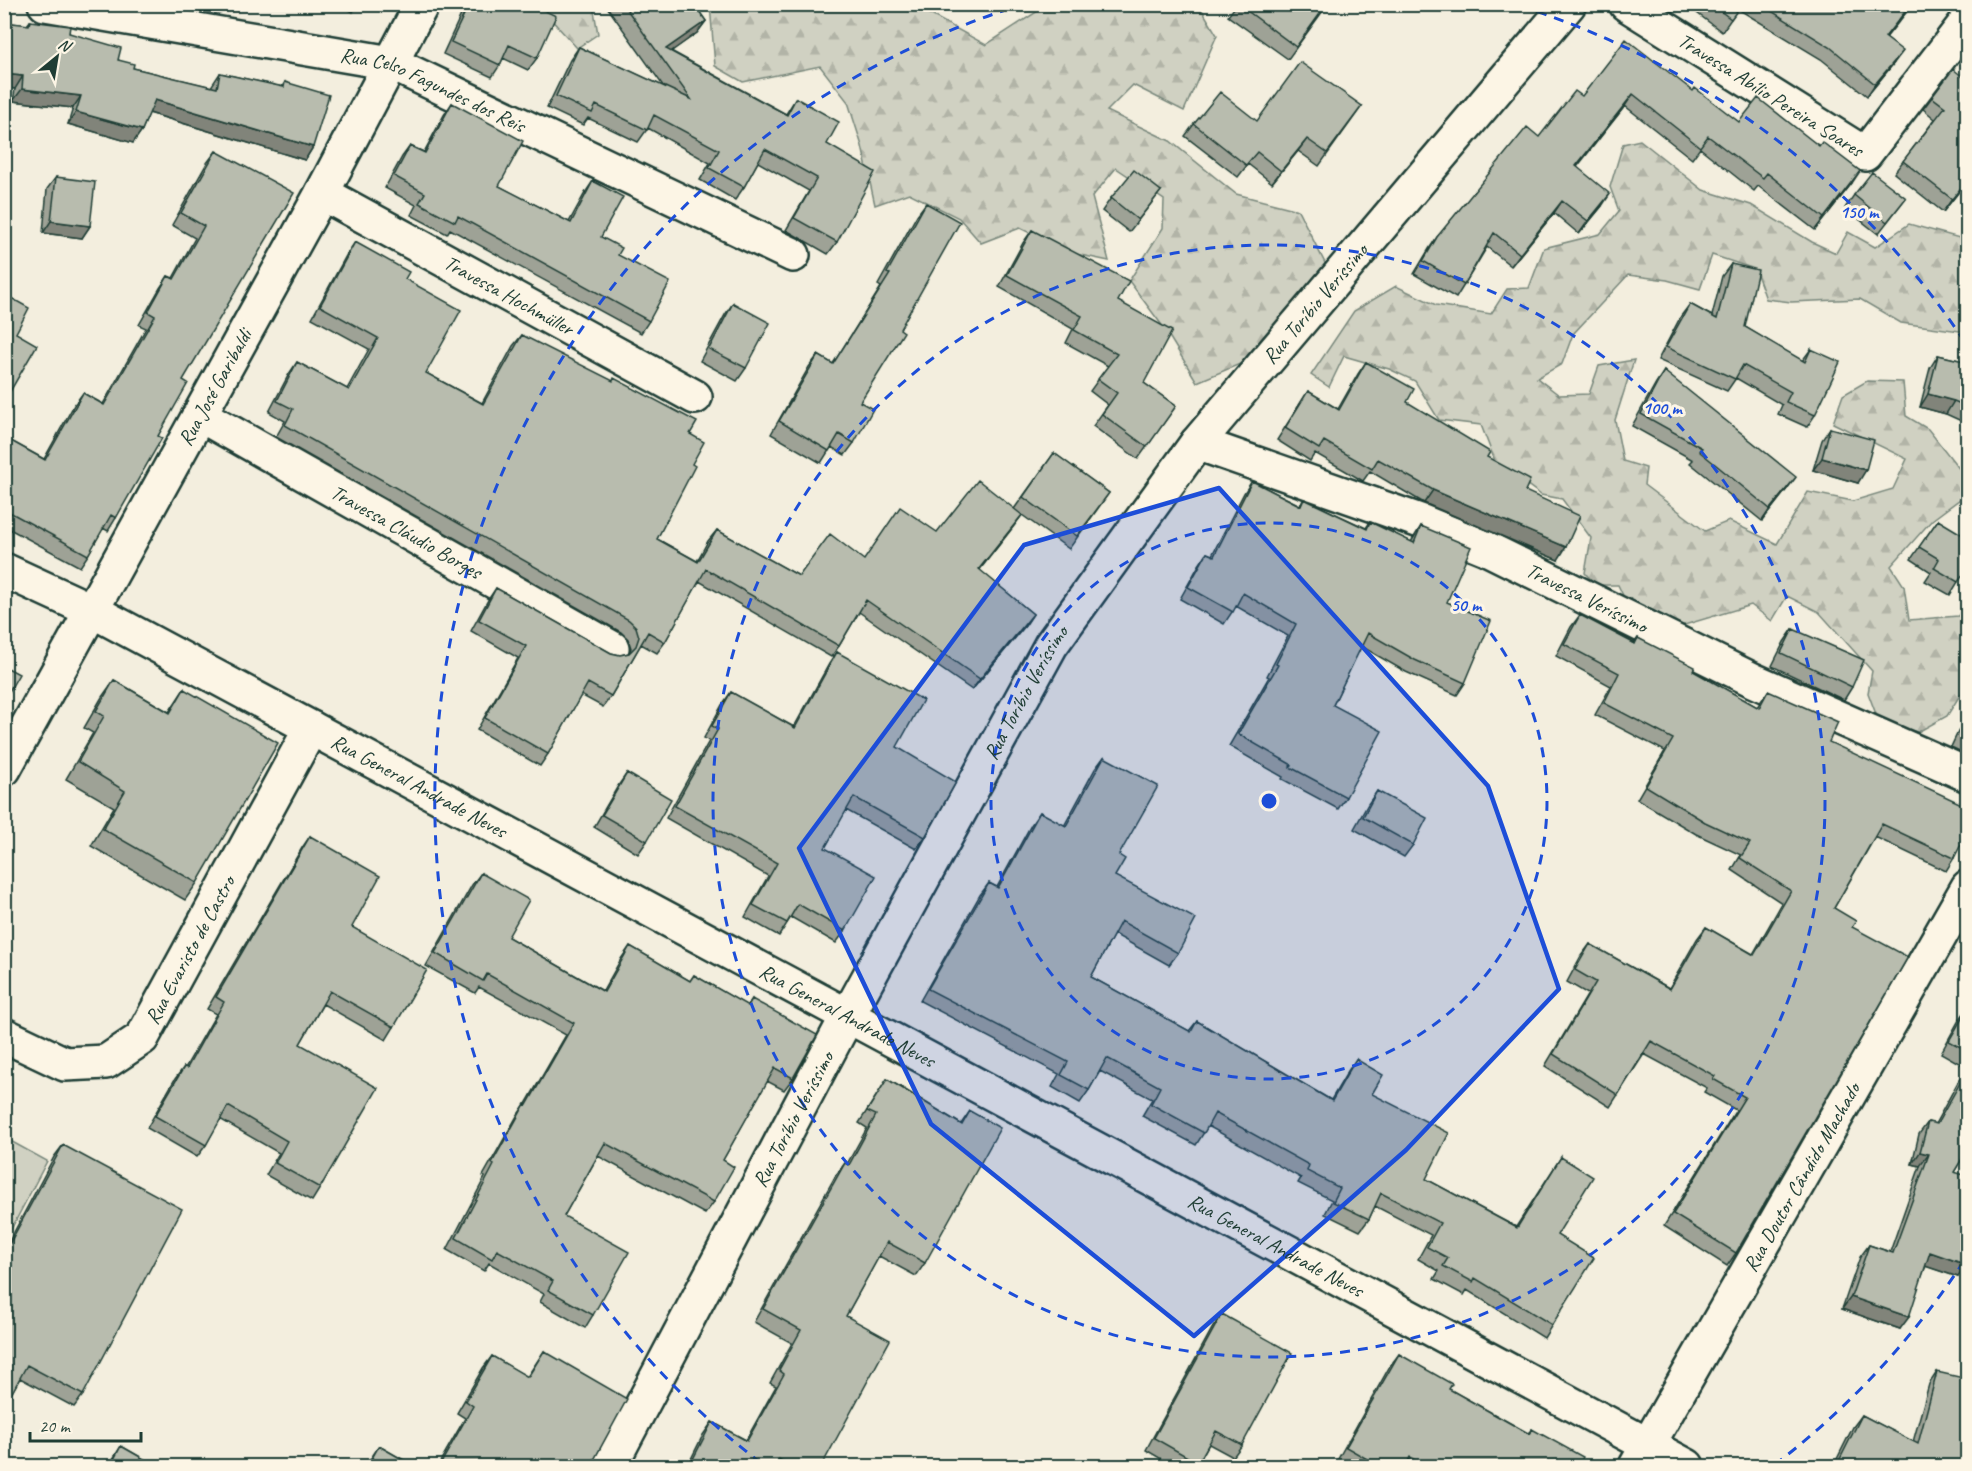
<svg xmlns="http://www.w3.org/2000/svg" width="1972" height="1471" viewBox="0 0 1972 1471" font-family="Caveat,sans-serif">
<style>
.grass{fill:#d0d1c2;stroke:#78877b;stroke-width:1.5}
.forest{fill:url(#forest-firs);stroke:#78877b;stroke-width:1.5}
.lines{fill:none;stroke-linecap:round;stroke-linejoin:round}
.street-casing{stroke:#1f3d34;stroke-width:38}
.secondary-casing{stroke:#1f3d34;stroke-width:38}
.street{stroke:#fcf5e5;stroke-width:33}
.secondary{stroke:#fcf5e5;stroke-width:33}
.wall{fill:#9ea296;stroke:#1f3d34;stroke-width:1.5}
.shaded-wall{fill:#81847a;stroke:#1f3d34;stroke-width:1.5}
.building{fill:#b8bcae;stroke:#1f3d34;stroke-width:1.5}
.marked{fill:#1d4ed8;fill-opacity:0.2;stroke:#1d4ed8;stroke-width:4.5;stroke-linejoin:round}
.ring{fill:none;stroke:#1d4ed8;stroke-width:3;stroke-dasharray:10 8}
.labels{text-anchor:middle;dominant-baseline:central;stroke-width:6;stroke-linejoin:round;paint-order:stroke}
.street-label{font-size:21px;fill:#1f3d34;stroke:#fcf5e5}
.centre{fill:#1d4ed8;stroke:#fcf5e5;stroke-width:3}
.ring-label{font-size:18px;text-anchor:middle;font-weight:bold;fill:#1d4ed8;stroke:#fcf5e5;stroke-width:6;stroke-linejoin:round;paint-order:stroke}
</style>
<defs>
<pattern id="forest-firs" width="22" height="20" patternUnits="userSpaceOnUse" patternTransform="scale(1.5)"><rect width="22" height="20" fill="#d0d1c2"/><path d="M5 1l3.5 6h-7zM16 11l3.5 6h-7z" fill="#b2b4a7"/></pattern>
</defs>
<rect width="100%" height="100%" fill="#f3eede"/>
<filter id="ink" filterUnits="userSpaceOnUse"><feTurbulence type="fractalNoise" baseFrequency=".0167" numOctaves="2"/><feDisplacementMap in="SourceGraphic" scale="12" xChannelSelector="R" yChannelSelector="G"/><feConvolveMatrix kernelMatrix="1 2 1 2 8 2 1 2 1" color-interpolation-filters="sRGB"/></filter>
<g filter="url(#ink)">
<path class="grass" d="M5,1138L47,1161L5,1241Z"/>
<path class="forest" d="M538,5H593L598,34L577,48Z
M710,5H913L986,45L1047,5H1199L1217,35L1184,111L1133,85L1107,111L1170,141L1236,194L1298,210L1328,269L1252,359L1197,382L1164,328L1129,281L1163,228L1164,200L1116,168L1092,197L1109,261L1071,253L1020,228L981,243L959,218L909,193L875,205L862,146L848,102L820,66L743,82L715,66Z
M1640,140L1703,190L1751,205L1812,242L1836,253L1848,232L1875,247L1909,224L1967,240V332L1901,323L1860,299L1791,302L1766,299L1755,269L1712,255L1700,289L1667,280L1628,275L1573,334L1562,364L1537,378L1559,395L1589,394L1599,366L1634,360L1615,420L1623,461L1646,468L1644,485L1705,531L1729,521L1777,544L1808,492L1853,501L1893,489L1907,459L1833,423L1843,395L1867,381L1903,382L1906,416L1928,429L1961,471L1960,499L1932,520L1891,566L1904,586L1909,620L1958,616L1967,602V684L1947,716L1918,732L1879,722L1868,693L1872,671L1819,612L1787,596L1772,621L1751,605L1681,626L1628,606L1618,585H1596L1585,573L1591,538L1562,499L1541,495L1495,461L1481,425L1439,420L1415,381L1389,369L1344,356L1329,387L1311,375L1354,311L1396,286L1436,305L1491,314L1507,289L1529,288L1544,248L1600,234L1619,211L1610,187L1623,144Z"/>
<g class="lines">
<g class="street-casing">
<g id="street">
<path id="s1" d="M45,4L391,63L793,255"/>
<path id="s2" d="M1626,4L1865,154L1968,20"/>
<path id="s3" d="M322,193L695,397"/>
<path id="s4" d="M200,415L612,648"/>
<path id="s5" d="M1197,443L1420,521L1486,548L1753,680L1968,775"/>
<path id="s6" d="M4,570L93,611L1687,1466"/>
<path id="s7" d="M4,769L322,193L422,4"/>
<path id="s8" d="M4,1035L65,1064L106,1062L142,1038L311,728"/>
<path id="s9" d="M1636,1466L1968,887"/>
</g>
</g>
<g class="secondary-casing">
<g id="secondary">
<path id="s10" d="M610,1466L847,1017L1051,645L1197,443L1569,4"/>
</g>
</g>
<use href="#street" class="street"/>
<use href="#secondary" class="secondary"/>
</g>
<path class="wall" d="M338,4H358L353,12Z
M466,4H531L537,58L528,70L503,58L500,65L492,77L443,54Z
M605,4H694L706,21L697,33L671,51L786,114L796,98L827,144L837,242L828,254L786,230L809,191L758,162L744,187L735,200L700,180L710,163L648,128L638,142L588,118L583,125L547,108L570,60L579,47L664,87Z
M1237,4H1328L1288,59L1228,16Z
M1374,4H1382L1379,8Z
M1685,4H1913L1886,37L1894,63L1867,96L1821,59L1738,9L1722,32Z
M30,21L69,33L133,68L211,87L220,73L282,87L285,82L313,147L305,160L149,113L142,130L133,143L68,124L73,108L13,101L15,89L4,87V22L27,25Z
M1968,81V180L1943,212L1894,173L1935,119L1923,109L1932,97Z
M1693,91L1739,122L1852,183L1815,230L1758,186L1754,191L1700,148L1692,159L1625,106L1577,167L1602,206L1579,234L1554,213L1511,266L1487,247L1464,285L1456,298L1414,274L1429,249L1437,237L1582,96Z
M452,103L499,186L569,222L585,193L593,181L601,237L618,255L649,321L641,333L450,229L447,234L411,215L416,205L385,188L402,157L410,146L424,152L444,115Z
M1362,106L1319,166L1298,151L1272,183L1248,164L1238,177L1185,136L1194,124L1257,121Z
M216,151L183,380L158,436L116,518L108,531L103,528L88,555L80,567L4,526V437L44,459L74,405L83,393L103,404L146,328L139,325L160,288L168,276L173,278L195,238L172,225L207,163Z
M56,177L90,226L82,238L43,233L47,189Z
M1161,191L1129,232L1102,211L1111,198Z
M1854,195L1906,198L1878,234L1845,208Z
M926,203L860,402L854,443L845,455L831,447L821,463L771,434L809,367L818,355L833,364L881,287L878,285L917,215Z
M1032,230L1118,301L1144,383L1176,406L1138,459L1093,426L1108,405L1090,391L1108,366L1066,343L1073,329L999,287L1023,243Z
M355,242L405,279L426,373L482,403L513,346L522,335L690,434L692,464L657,539L697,561L708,541L717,530L799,576L864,560L937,532L1014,509L1054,453L1109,493L1069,549L1022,515L979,570L1033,614L1025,626L972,690L859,612L839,646L831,657L699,581L665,642L657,653L641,644L611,696L603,707L581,695L548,754L540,766L477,730L518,658L471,631L488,600L496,588L611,653L620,655L629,653L631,648L628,639L621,632L276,437L285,421L269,412L289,374L297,362L347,389L369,349L312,318L347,254Z
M1731,264L1745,327L1802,361L1811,349L1815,415L1807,427L1778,414L1782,405L1736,378L1727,391L1658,360L1681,316L1690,304L1712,316L1722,276Z
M4,294L8,395L4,401Z
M733,303L746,368L737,381L700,361L725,315Z
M1938,355L1968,362V424L1946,414L1920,407L1930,368Z
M1366,362L1407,402L1487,457L1525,491L1558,560L1424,503L1370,471L1363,481L1315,453L1310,461L1277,440L1308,391L1338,409L1358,374Z
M1664,371L1787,489L1762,521L1690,463L1693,460L1632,426L1656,383Z
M1830,428L1858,483L1813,470L1822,440Z
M1252,481L1300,505L1304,499L1366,528L1370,522L1411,542L1421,526L1447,602L1465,683L1457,695L1406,672L1361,646L1333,705L1346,797L1338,809L1282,779L1283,777L1229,746L1269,677L1267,676L1288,636L1236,606L1224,624L1180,599L1199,565L1207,553L1212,555L1244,493Z
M1938,520L1958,582L1950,595L1925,581L1931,572L1911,559Z
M1580,615L1634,643L1638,638L1693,671L1757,707L1768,691L1829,742L1954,858L1946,871L1875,837L1834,908L1852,927L1736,1253L1727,1266L1664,1226L1736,1110L1704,1092L1707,1088L1644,1054L1610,1107L1545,1066L1588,994L1567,982L1581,956L1590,944L1669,988L1697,939L1706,927L1753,954L1782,903L1732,870L1741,855L1696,834L1637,799L1665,751L1595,715L1611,686L1556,656L1571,627Z
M1793,629L1852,687L1844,700L1772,666L1784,642Z
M837,652L897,747L925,837L916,849L846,810L825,848L845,931L836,943L791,917L779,936L745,917L768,876L666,818L709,741L704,738L722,705L731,692L794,727L829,664Z
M114,680L169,712L184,689L197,883L185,900L91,846L114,807L66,779L93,733L84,728L102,697Z
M1968,713V755L1951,747L1964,719Z
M1104,757L1119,855L1115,876L1178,953L1169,965L1114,934L1091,977L1189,1031L1197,1021L1331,1100L1348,1071L1356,1059L1372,1094L1426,1179L1516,1227L1561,1157L1552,1325L1544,1338L1467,1290L1464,1295L1434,1279L1439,1271L1418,1259L1431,1235L1375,1206L1369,1219L1360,1231L1325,1214L1332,1200L1298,1183L1301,1178L1208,1126L1196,1145L1142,1116L1152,1099L1100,1071L1089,1090L1080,1103L1052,1087L1059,1074L920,1001L980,895L989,883L997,887L1031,825L1040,812L1064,826L1095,769Z
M627,773L647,841L638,854L594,827L618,786Z
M1377,791L1413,845L1404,857L1354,829L1368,804Z
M310,836L352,927L394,1027L386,1040L323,1004L300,1044L320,1188L312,1201L266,1175L279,1153L220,1119L206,1145L197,1157L147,1128L175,1079L184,1067L185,1068L216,1014L207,1009L302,848Z
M481,873L508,937L603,991L621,959L630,946L690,981L694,975L747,1006L752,999L793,1078L784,1090L767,1081L723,1160L714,1202L705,1214L598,1156L564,1216L593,1315L585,1328L540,1302L544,1294L489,1263L484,1271L447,1250L485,1177L483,1176L517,1116L525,1104H526L566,1035L479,987L475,993L426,966L472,885Z
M1968,1008V1149L1954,1172L1958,1277L1926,1266L1900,1329L1842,1309L1860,1257L1869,1245L1890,1252L1920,1166L1912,1164L1919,1134L1928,1122L1935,1124L1966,1067L1941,1053L1959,1020Z
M887,1079L961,1124L970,1111L925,1263L916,1276L879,1256L846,1316L821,1467H687L703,1435L712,1422L746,1440L776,1386L770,1383L792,1343L754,1322L836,1175L845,1163L847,1164L867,1128L859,1123Z
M63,1145L83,1395L74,1407L20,1378L4,1407V1251L54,1157Z
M1222,1314L1242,1445L1233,1457L1209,1444L1196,1467H1175L1146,1450L1213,1327Z
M544,1351L590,1467H437L465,1418L457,1413L483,1368L492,1356L527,1377Z
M1399,1354L1449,1389L1528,1433L1532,1429L1578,1467H1351L1338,1459L1390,1366Z
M1937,1372L1968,1467H1833L1853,1427L1862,1415L1913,1442L1929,1384Z
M121,1446L158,1467H108Z
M379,1446L416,1467H365Z"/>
<path class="shaded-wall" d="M1911,4H1913L1877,49L1885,37Z
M706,21L697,33L662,58L666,49Z
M1903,51L1894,63L1867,96L1875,84Z
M4,74L23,76L15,89L4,87Z
M22,89L81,96L73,108L13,101Z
M1633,94L1625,106L1567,178L1576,166Z
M155,100L313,147L305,160L146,112Z
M76,112L142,130L133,143L68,124Z
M1307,139L1298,151L1272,183L1281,171Z
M1860,171L1852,183L1815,230L1824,218Z
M1968,179V180L1943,212L1952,199Z
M1610,194L1602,206L1579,234L1588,221Z
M1562,201L1554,213L1511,266L1520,254Z
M51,221L90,226L82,238L43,233Z
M1928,394L1954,401L1946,414L1920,407Z
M1822,458L1866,470L1858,483L1813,470Z
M1796,477L1787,489L1762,521L1770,509Z
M1433,490L1566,547L1558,560L1424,503Z
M1022,515L1014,526L971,581L979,569Z
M1033,614L1025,626L972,690L980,679Z
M1920,1152L1929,1154L1920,1166L1912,1164Z
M1930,1252L1967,1265L1958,1277L1922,1265Z
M1851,1297L1909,1317L1900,1329L1842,1309Z"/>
<path class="building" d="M469,4H531L556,16L537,58L509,45L500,65L451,42Z
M623,4H694L706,21L666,49L787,115L796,98L839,122L827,144L875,172L837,242L794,218L817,178L765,149L744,187L709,168L719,150L654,115L647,130L596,105L592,113L556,96L579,47L691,99Z
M1238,4H1327L1296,47Z
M1711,4H1742L1731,19Z
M1760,4H1911L1885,37L1903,51L1875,84L1830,47Z
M30,21L70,26L69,33L121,48L118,60L134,64L133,68L217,88L220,73L284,87L285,82L329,95L313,147L155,100L142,130L76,112L81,96L22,89L23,76L4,74V22L29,25Z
M1626,39L1693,91L1695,88L1739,122L1758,98L1819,146L1822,142L1860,171L1824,218L1767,173L1763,178L1708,136L1700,147L1633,94L1576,166L1610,194L1588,221L1562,201L1520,254L1494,233L1464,285L1423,261L1437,237L1527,127L1539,137L1575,91L1582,96Z
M1300,62L1362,106L1327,153L1307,139L1281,171L1257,152L1246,165L1194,124L1220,92L1257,121Z
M1953,69L1968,81V179L1952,199L1903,161L1945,107L1932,97Z
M452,103L523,141L499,186L571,223L593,181L623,197L601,237L622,248L618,255L670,282L649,321L458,216L455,222L419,203L425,193L394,176L410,146L425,153Z
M216,151L294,193L183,380L188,383L158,436L162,438L116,518L111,515L88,555L4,509V437L45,460L83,393L104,405L155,316L148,312L168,276L174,279L204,226L181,213Z
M1134,170L1161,191L1138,220L1111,198Z
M1872,172L1906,198L1887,222L1854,195Z
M56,177L95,182L90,226L51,221Z
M926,203L960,222L900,329L904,332L860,402L873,409L854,443L839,434L829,451L779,421L818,355L833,364L890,274L887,273Z
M1032,230L1129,281L1118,301L1172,331L1144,383L1176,406L1147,447L1102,414L1117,393L1098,379L1117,354L1074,330L1082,316L1007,275Z
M355,242L409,272L405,279L461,310L426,373L483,404L522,335L613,381L614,378L697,422L690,434L704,442L692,464L695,466L657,539L698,562L717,530L799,576L830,534L864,560L900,507L937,532L978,480L1022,515L979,569L1033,614L980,679L866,600L839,646L706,569L665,642L648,632L611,696L588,683L548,754L485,718L526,646L479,620L496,588L611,653L620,655L629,653L636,646L639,637L636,627L629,620L285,425L293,409L277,401L297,362L349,390L378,338L320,306Z
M1731,264L1758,270L1745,327L1805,362L1811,349L1840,362L1815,415L1786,402L1791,392L1743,365L1735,379L1666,347L1690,304L1717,319Z
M4,294L29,308L16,333L37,345L8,395L4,393Z
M733,303L770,323L746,368L709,349Z
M1938,355L1968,362V407L1954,401L1928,394Z
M1366,362L1414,389L1407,402L1490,452L1487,457L1530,480L1525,491L1580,516L1566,547L1433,490L1378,459L1372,469L1324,441L1319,449L1285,428L1308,391L1339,410Z
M1664,371L1796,477L1770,509L1699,451L1702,448L1641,414Z
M1830,428L1874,440L1866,470L1822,458Z
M1054,453L1109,493L1077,536L1023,497Z
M1252,481L1301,506L1304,499L1367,529L1370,522L1414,543L1421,526L1471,547L1447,602L1491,621L1465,683L1415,660L1368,633L1333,705L1382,731L1346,797L1290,767L1292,765L1238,734L1278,665L1276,664L1296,624L1243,593L1233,612L1188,587L1207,553L1214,556Z
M1938,520L1968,538V568L1958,582L1934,568L1939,559L1919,547Z
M1580,615L1635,644L1638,638L1695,667L1693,671L1759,708L1768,691L1838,722L1829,742L1968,807V831L1954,858L1882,824L1834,908L1856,921L1852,927L1908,957L1736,1253L1673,1214L1745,1097L1713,1079L1715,1076L1651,1041L1618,1095L1553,1054L1596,982L1575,970L1590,944L1670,989L1706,927L1754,955L1791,891L1740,858L1750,843L1705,822L1646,786L1673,739L1604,703L1619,673L1564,644Z
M1793,629L1864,660L1852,687L1781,653Z
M837,652L923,700L897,747L956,782L925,837L854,797L825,848L876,876L845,931L798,904L787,923L753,905L777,863L675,806L718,729L712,726L731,692L795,728Z
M4,666L19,674L4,700Z
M114,680L170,713L184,689L278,743L197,883L103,829L125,791L78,762L104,716L96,711Z
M1968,718V738L1960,735Z
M1104,757L1158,786L1119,855L1125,859L1115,876L1196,919L1178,953L1121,921L1091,977L1191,1032L1197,1021L1332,1101L1356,1059L1383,1075L1372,1094L1449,1133L1426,1179L1517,1228L1561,1157L1593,1177L1557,1235L1594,1258L1552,1325L1475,1278L1473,1282L1443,1266L1448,1258L1427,1247L1440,1223L1381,1193L1369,1219L1333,1202L1340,1188L1307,1171L1309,1165L1215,1113L1204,1133L1151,1104L1160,1087L1107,1058L1089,1090L1061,1075L1068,1062L928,989L989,883L998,888L1040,812L1066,826Z
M627,773L671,799L647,841L602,815Z
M1377,791L1427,818L1413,845L1363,817Z
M310,836L380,876L352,927L427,970L394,1027L330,991L300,1044L378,1088L320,1188L275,1163L287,1141L228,1106L206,1145L155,1116L184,1067L187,1068L224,1002L216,997Z
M481,873L529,900L508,937L604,992L630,946L690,981L694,975L748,1006L752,999L817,1035L793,1078L775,1068L723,1160L734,1167L714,1202L605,1143L564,1216L629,1252L593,1315L548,1290L553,1281L497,1250L492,1259L456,1238L494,1165L492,1163L525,1104L527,1105L574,1023L487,974L483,981L435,953Z
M1968,1008V1051L1949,1041Z
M1968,1069V1149L1954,1172L1968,1176L1967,1265L1930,1252L1909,1317L1851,1297L1869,1245L1893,1253L1929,1154L1920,1152L1928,1122L1937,1124Z
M887,1079L962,1125L970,1111L1000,1128L925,1263L887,1242L846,1316L890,1340L821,1467H792L779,1459L775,1467H689L712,1422L747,1441L784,1374L779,1370L801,1330L763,1309L845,1163L849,1165L876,1115L867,1111Z
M63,1145L182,1209L83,1395L27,1365L4,1407V1254Z
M1222,1314L1292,1353L1242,1445L1216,1431L1198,1463L1154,1438Z
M544,1351L627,1399L590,1467H439L473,1406L466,1401L492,1356L528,1377Z
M1399,1354L1452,1384L1449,1389L1529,1434L1532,1429L1583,1457L1578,1467H1427L1410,1457L1405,1467H1381L1346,1447Z
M1937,1372L1968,1379V1467H1836L1862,1415L1918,1444Z
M121,1446L158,1467H110Z
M379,1446L416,1467H367Z
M4,1457L22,1467H4Z"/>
</g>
<path class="marked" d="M1219,488L1488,786L1559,989L1406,1150L1194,1336L931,1124L799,848L1024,545Z"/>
<g class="ring">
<circle cx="1269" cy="801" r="278"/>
<circle cx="1269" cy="801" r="556"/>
<path d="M1964 1261A834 834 0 0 1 1777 1463M761 1463A834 834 0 0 1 1018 6M1520 6A834 834 0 0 1 1964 341"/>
</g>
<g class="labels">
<g class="street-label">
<text stroke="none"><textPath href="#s2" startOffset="171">Travessa Abílio Pereira Soares</textPath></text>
<text stroke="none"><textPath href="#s1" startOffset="399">Rua Celso Fagundes dos Reis</textPath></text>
<text stroke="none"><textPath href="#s3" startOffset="213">Travessa Hochmüller</textPath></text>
<text stroke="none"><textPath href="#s10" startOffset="1364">Rua Toríbio Veríssimo</textPath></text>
<text stroke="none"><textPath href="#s7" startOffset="436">Rua José Garibaldi</textPath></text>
<text stroke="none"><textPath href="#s4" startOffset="237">Travessa Cláudio Borges</textPath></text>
<text stroke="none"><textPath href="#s5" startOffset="420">Travessa Veríssimo</textPath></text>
<text stroke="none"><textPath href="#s10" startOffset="878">Rua Toríbio Veríssimo</textPath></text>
<text stroke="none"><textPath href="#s6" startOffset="468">Rua General Andrade Neves</textPath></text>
<text stroke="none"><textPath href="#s8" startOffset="252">Rua Evaristo de Castro</textPath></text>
<text stroke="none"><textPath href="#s6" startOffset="954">Rua General Andrade Neves</textPath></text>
<text stroke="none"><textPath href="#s10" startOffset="392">Rua Toríbio Veríssimo</textPath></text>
<text stroke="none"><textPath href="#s9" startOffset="333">Rua Doutor Cândido Machado</textPath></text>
<text stroke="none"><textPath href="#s6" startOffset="1440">Rua General Andrade Neves</textPath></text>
</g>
</g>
<circle cx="1269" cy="801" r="9" class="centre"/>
<g class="ring-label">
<text x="1859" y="218">150 m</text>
<text x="1662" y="414">100 m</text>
<text x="1466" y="611">50 m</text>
</g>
<rect width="1972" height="1471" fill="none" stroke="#fcf5e5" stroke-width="24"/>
<rect x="12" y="12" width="1948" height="1447" fill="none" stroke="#1f3d34" stroke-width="2" filter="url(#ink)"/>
<g transform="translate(57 57) rotate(30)" stroke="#fcf5e5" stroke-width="4.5" paint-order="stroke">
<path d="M0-4.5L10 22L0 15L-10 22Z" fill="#1f3d34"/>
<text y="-9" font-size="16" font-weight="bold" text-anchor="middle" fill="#1f3d34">N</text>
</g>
<path d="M30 1432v9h111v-9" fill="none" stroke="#1f3d34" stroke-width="3"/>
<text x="39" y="1432" font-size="18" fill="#1f3d34" stroke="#fcf5e5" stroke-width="4.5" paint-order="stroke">20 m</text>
</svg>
